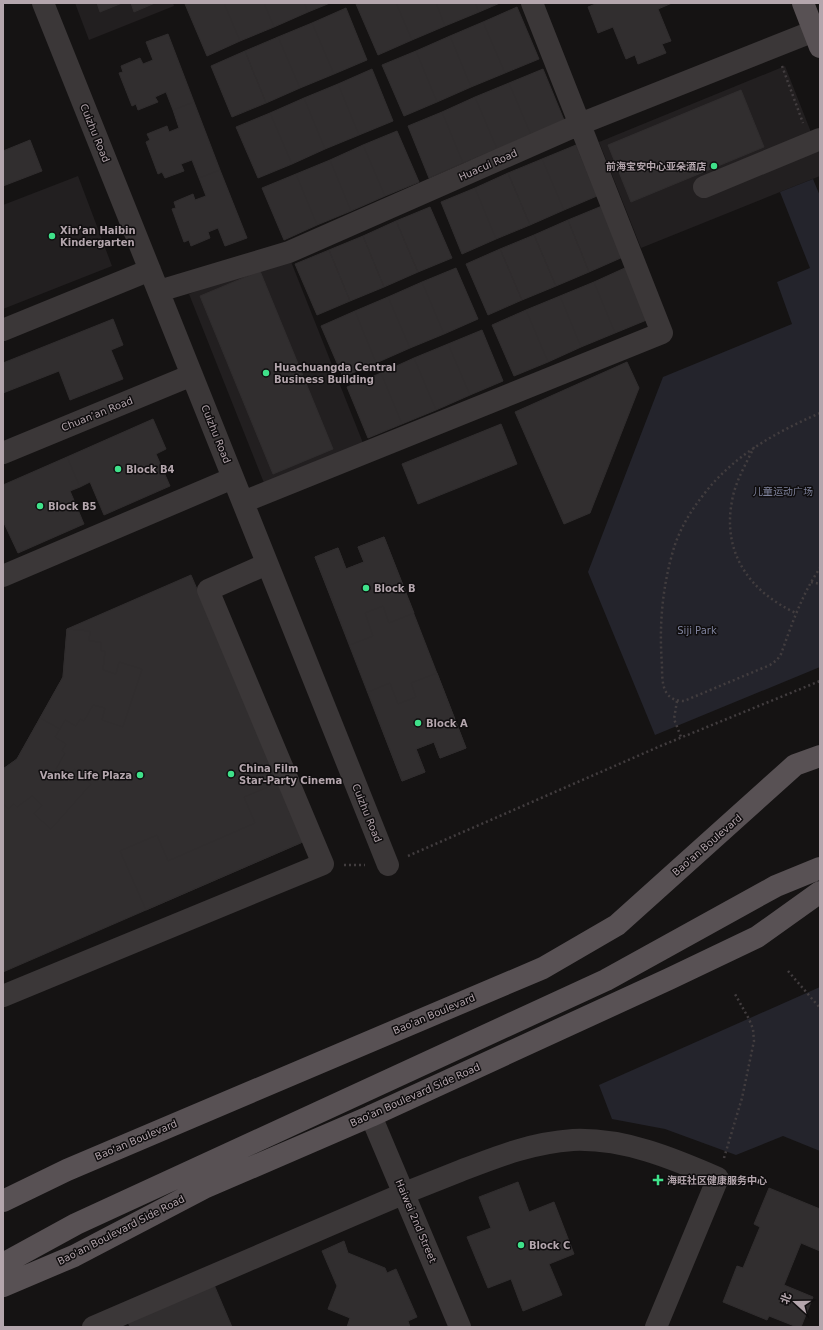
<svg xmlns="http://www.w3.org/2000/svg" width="823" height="1330" viewBox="0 0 823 1330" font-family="'DejaVu Sans','Noto Sans SC',sans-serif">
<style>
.built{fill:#221f20}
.green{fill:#24242c}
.building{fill:#312e2f;stroke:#302d2e}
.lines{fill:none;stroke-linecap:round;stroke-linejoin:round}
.path{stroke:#423d3f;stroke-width:2.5;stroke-dasharray:2 3;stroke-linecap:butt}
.minor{stroke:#3b3738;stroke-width:22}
.major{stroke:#585154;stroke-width:22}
.poi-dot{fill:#3fe18a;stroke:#100e0f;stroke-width:1.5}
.labels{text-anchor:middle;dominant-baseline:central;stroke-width:3;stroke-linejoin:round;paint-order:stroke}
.street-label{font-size:10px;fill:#b4a6ad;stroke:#100e0f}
.poi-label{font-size:10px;font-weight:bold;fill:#b4a6ad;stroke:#100e0f;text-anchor:start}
.park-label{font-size:10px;fill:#7f839d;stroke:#100e0f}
</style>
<rect width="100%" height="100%" fill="#151313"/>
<path class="built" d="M75,3H173L174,6L89,40Z
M785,66L820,155V176L641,248L599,142Z
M78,176L112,266L3,309V205Z
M288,254L363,443L264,483L189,294Z"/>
<path class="green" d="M813,179L820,196V667L655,735L588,572L663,377L792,324L777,282L810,268L780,192Z
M820,987V1151L783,1136L736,1155L665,1129L612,1119L599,1085Z"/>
<path class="building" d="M97,3H122L100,12Z
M131,3H155L134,12Z
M188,3H224L240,41L207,56L185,4Z
M224,3H264L274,27L240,41Z
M264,3H304L308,12L274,27Z
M304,3H330L308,12Z
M358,3H396L412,40L378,55L356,4Z
M396,3H436L445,26L412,40Z
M436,3H475L479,12L445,26Z
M475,3H500L479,12Z
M598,3H672L658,9L671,41L662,44L666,53L638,64L635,55L626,59L613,27L598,33L588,7Z
M517,7L539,59L505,73L483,22Z
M346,8L367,60L334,74L312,23Z
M483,22L505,73L471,87L450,36Z
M312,23L334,74L300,88L278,37Z
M168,34L194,102L173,110L166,92L155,97L158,102L138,110L136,104L132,106L119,73L123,72L121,66L140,58L143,64L153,60L146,42Z
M450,36L471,87L437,102L416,51Z
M278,37L300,88L266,103L245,51Z
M245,51L266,103L232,117L211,66Z
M416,51L437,102L404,116L382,65Z
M372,69L393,121L359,135L338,84Z
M543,69L564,120L531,135L509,83Z
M509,83L531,135L497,149L475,97Z
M338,84L359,135L325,149L304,98Z
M741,90L764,147L631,202L608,145Z
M475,97L497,149L463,163L442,112Z
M304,98L325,149L292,164L270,113Z
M194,102L220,170L199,178L192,160L181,164L184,171L165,178L162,172L158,174L146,142L150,140L147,134L167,126L169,132L179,128L173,110Z
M442,112L463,163L429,178L408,126Z
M270,113L292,164L258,178L236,127Z
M397,131L419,182L385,196L363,145Z
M30,140L42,171L3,186V151Z
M363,145L385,196L351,211L330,160Z
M576,145L597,196L564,210L542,159Z
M542,159L564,210L530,225L508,173Z
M330,160L351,211L317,225L296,174Z
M220,170L247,238L225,246L218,228L208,232L210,238L191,246L189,240L184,242L172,209L176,208L174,202L193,194L195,200L206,196L199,178Z
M508,173L530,225L496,239L475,188Z
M296,174L317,225L284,240L262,188Z
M475,188L496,239L462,254L441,202Z
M602,206L623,257L589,272L568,220Z
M430,207L452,258L418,272L396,221Z
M568,220L589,272L556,286L534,235Z
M396,221L418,272L384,287L363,236Z
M534,235L556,286L522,300L500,249Z
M363,236L384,287L350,301L329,250Z
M500,249L522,300L488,315L466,264Z
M329,250L350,301L317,315L295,264Z
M627,267L649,319L615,333L594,282Z
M456,268L478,319L444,334L422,282Z
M260,271L333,449L273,474L200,296Z
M422,282L444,334L410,348L388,297Z
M594,282L615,333L581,347L560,296Z
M560,296L581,347L548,362L526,310Z
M388,297L410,348L376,363L355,311Z
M526,310L548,362L514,376L492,325Z
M355,311L376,363L343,377L321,326Z
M113,319L123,345L111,350L123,379L70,400L59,371L3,393V363Z
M482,330L503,381L470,395L448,344Z
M448,344L470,395L436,410L414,358Z
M414,358L436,410L402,424L381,373Z
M627,362L639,388L590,513L564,524L515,412Z
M381,373L402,424L368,438L347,387Z
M153,419L166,449L156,454L170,486L104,515L90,482L80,487L67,457Z
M501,424L517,464L418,504L402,464Z
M67,457L80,487L70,491L84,524L18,553L3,521V485Z
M384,537L414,613L389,623L383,606L365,613L373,636L350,645L315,557L338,548L346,569L364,562L358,547Z
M384,537L466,748L440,758L434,742L416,749L425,772L402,781L315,557L338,548L346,569L364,562L358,547Z
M191,575L305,841L3,972V769L17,759L63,677L67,629Z
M67,629L90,631L89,641L101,642V651H105L103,670L116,674L119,662L142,669L123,727L102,720L105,708L93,705L84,721L80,719L76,726L65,720L60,729L40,718L63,677Z
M437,673L466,748L440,758L434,742L416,749L425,772L402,781L368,692L390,683L398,704L416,697L411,683Z
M40,718L60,729L55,737L66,744L62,751L65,753L56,769L66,778L74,769L91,784L51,829L34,814L42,805L32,796L17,807L14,804L8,809L3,803V769L17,759Z
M280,782L305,841L146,910L120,851L157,835L168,861L255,823L244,797Z
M518,1182L529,1212L554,1202L574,1254L549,1264L562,1295L523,1311L511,1279L488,1288L467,1237L491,1228L479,1197Z
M769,1188L820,1209V1251L801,1243L784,1285L813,1297L801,1327H797L769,1316L767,1320L723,1302L737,1266L743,1268L760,1227L754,1224Z
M344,1241L348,1253L385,1268L387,1273L396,1269L417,1317L408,1321L410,1327H347L350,1318L328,1309L337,1286L322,1251Z
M212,1280L232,1327H130L126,1317Z"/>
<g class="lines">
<path class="path" d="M782,66L803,123
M820,413C774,433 731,457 701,498C689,513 678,533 673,551C662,589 659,627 662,665C662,674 662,685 666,692C670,699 677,701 684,701L770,665L777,660L781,654C792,624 802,594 820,568
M754,447C746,464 735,482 732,501C722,553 750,592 796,613
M811,582L820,584
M677,701L674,719L681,737
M408,856L658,747L820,681
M344,865H365
M788,971L820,1008
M724,1158L742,1098L754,1041L753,1029L749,1019L735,994"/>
<path class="minor" d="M43,3L388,865
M704,187L820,139
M159,291L289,252L580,124L814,31
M3,330L150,270
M3,453L192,375
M243,502L662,333L532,3
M3,576L233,478
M3,996L323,864L208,590L267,564
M371,1116L460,1327
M93,1327C182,1289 270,1251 358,1213C392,1198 426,1184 460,1171C499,1156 531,1143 573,1140C624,1138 672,1158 718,1178L656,1327"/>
<path class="major" d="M803,3L820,47
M3,1201L67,1170L543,968L617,925L795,765L820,756
M3,1264L76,1224L606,980L776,886L820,868
M3,1286L74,1256L204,1188L371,1116L669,979L757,937L820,892"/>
</g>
<g class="poi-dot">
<circle cx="714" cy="166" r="4"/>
<circle cx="52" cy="236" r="4"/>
<circle cx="266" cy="373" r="4"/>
<circle cx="118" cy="469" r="4"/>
<circle cx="40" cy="506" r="4"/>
<circle cx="366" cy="588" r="4"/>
<circle cx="418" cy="723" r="4"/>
<circle cx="231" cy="774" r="4"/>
<circle cx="140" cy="775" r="4"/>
<path d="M656 1174h4v4h4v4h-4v4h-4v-4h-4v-4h4z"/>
<circle cx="521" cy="1245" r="4"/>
</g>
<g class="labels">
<g class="street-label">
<text transform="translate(95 133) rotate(68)">Cuizhu Road</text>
<text transform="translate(488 165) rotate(-24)">Huacui Road</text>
<text transform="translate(97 414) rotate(-22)">Chuan’an Road</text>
<text transform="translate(216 434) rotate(68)">Cuizhu Road</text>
<text transform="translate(367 813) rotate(68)">Cuizhu Road</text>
<text transform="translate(707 845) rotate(-41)">Bao'an Boulevard</text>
<text transform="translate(434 1014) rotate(-23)">Bao'an Boulevard</text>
<text transform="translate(415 1095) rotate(-24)">Bao'an Boulevard Side Road</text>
<text transform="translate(136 1140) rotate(-23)">Bao'an Boulevard</text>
<text transform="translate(416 1221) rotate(67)">Haiwei 2nd Street</text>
<text transform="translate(121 1230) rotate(-27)">Bao'an Boulevard Side Road</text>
</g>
<g class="poi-label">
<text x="706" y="166" text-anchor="end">前海宝安中心亚朵酒店</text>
<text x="60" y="230">Xin’an Haibin<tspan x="60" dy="12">Kindergarten</tspan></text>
<text x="274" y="367">Huachuangda Central<tspan x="274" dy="12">Business Building</tspan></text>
<text x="126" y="469">Block B4</text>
<text x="48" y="506">Block B5</text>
<text x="374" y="588">Block B</text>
<text x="426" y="723">Block A</text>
<text x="239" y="768">China Film<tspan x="239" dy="12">Star-Party Cinema</tspan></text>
<text x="132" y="775" text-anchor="end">Vanke Life Plaza</text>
<text x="667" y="1180">海旺社区健康服务中心</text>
<text x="529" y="1245">Block C</text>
</g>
<g class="park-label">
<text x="783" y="491">儿童运动广场</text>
<text x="697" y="630">Siji Park</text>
</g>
</g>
<rect width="823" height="1330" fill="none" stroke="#b4a6ad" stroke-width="8"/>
<g transform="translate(795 1302) rotate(291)" stroke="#100e0f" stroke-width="3" paint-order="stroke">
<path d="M0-3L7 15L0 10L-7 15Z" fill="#b4a6ad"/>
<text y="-6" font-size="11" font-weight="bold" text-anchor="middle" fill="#b4a6ad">北</text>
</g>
</svg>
